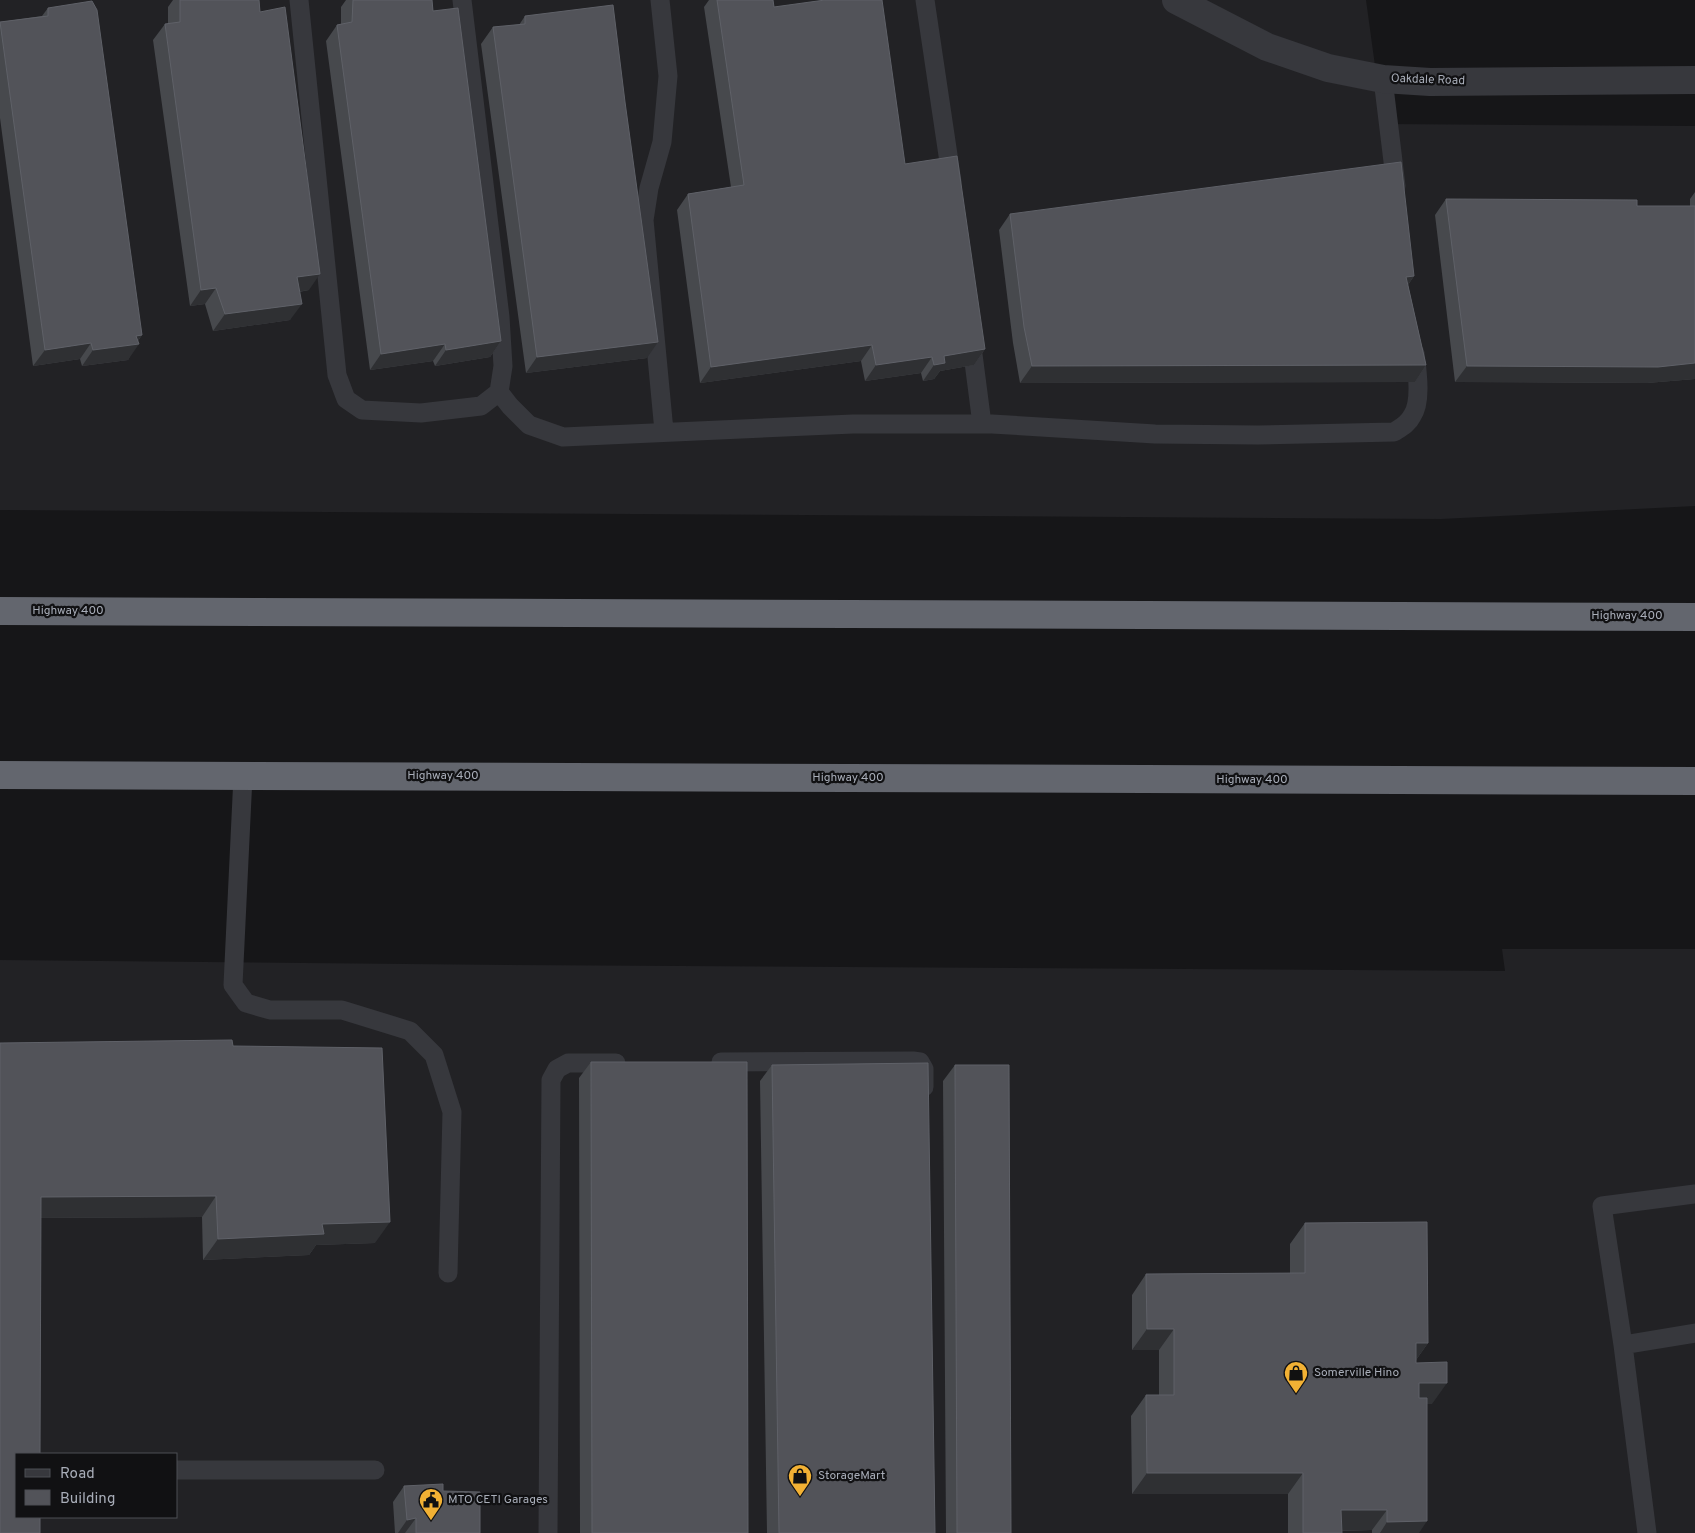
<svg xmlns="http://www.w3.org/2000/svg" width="1695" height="1533" viewBox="0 0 1695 1533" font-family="Overpass,sans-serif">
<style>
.built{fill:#222225;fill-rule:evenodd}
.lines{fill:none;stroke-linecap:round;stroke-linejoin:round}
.service{stroke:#37383d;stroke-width:19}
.tertiary{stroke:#37383d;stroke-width:28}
.motorway{stroke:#63666e;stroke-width:28}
.wall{fill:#47494d}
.shaded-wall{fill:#2f3033}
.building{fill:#525359;stroke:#5f6168}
.labels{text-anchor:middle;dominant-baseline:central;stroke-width:4.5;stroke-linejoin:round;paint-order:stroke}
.street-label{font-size:12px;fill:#a8adb8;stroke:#111113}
.poi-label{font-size:12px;fill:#a8adb8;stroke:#111113;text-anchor:start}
</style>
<rect width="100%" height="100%" fill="#161618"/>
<path class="built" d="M0,0H1366L1383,124L1695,126V506L1441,519L0,510Z
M1502,949H1695V1533H0V960L511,965L1505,971ZM16,1454H176V1517H16Z"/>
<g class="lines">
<path class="service" d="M299,0L337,375L346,399L362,410L421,413L481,406L499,392L503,366L500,317L462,0
M660,0L668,76L662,142L649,188L644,220L664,431
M925,0L952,182
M1383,79L1396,186
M971,339L982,424
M499,392L510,406L529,425L563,437L853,424H992L1155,434L1258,435L1394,432C1402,427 1408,424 1412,416C1422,402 1417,370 1415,353
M243,776L233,985L246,1003L270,1010H342L410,1031L434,1055L452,1112L448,1273
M721,1062L913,1061L920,1062L924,1069V1087
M1623,1345L1695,1333
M176,1470H375
M548,1533L551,1080L557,1069L568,1063H616
M1647,1533L1623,1345L1602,1206L1695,1194"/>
<path class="tertiary" d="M1176,0L1267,47L1328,68L1383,79L1430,82L1695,80"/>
<path class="motorway" d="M0,611L1695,617
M0,775L1695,781"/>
</g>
<path class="wall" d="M173,0H259L260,12L309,290L299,292L290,320L213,331L205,304L190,306L153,40L165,24H168V7Z
M346,0H432L433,11L501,341L490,357L435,366L433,361L370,370L326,41L337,25L341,24V7Z
M709,0H773L774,7L905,164L985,349L974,365L940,371L934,379L923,381L921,373L865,381L861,361L700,383L677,210L688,194L731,187L704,7Z
M48,8L142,335L138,341L128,360L82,366L80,359L33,366L0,118V22L42,16Z
M525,16L647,358L526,373L481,44L493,27L519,25Z
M1695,192V379L1647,383L1455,382L1435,215L1446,199L1637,206H1690V199Z
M1010,214L1414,276L1408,285L1426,365L1415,382L1020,383L1013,343L999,230Z
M0,1043L233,1046L375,1243L316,1245L309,1255L203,1260L202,1217L41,1218Z
M591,1062L748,1533H580L579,1078Z
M772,1065L935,1533H767L760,1081Z
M955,1065L1011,1533H946L943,1081Z
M1305,1223L1428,1343L1416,1360V1363L1432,1404H1427L1419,1533H1372V1530L1342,1531V1533H1288V1494H1132L1131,1416L1146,1395H1159V1350H1132V1295L1146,1274L1290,1273V1244Z
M404,1486L443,1491L480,1533H395L393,1502Z"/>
<path class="shaded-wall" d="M320,274L309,290L285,294L297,277Z
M1414,276L1403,292L1406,277Z
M216,288L205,304L190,306L201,290Z
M302,304L290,320L213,331L225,314Z
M142,335L135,345L139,344L128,360L82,366L93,350L136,336Z
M501,341L490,357L435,366L446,350Z
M658,342L647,358L526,373L537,357Z
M91,343L80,359L33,366L45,350Z
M445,344L433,361L370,370L381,354Z
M872,345L861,361L700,383L711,367Z
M985,349L974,365L940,371L934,379L923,381L934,365L944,356Z
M932,357L921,373L865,381L876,365Z
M1695,363V379L1647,383L1455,382L1467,366Z
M1426,365L1415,382L1020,383L1032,366Z
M216,1196L202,1217L26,1218L41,1197Z
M390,1222L375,1243L316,1245L309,1255L203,1260L218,1239L322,1224Z
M1147,1329H1174L1159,1350H1132Z
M1416,1343H1428L1413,1364Z
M1419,1383H1447L1432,1404H1404Z
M1147,1473H1303L1288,1494H1132Z
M1341,1510H1387L1372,1530L1327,1531Z
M416,1518L405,1533H398L407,1520Z
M1427,1521L1419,1533H1380L1387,1522Z"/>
<path class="building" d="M180,0H259L260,12L285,7L320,274L297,277L302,304L225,314L216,288L201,290L165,24L180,22Z
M353,0H432L433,11L458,8L501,341L446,350L445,344L381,354L337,25L352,22Z
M717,0H773L774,7L825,0H882L905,164L957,156L985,349L944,356L945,363L934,365L932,357L876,365L872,345L711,367L688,194L744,185Z
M92,1L97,10L142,335L136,336L139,344L93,350L91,343L45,350L0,22L48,16V8Z
M613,5L625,102L658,342L537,357L493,27L525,24V16Z
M1401,162L1414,276L1406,277L1426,365L1032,366L1024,327L1010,214Z
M1446,199L1637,200V206H1695V363L1658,367L1467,366Z
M232,1040L233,1046L382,1048L390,1222L322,1224L324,1234L218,1239L216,1196L41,1197L40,1454H16V1517H40V1533H0V1043Z
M591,1062H747L748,1533H592Z
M928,1063L935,1533H779L772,1065Z
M955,1065H1009L1011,1533H957Z
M1427,1222L1428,1343H1416V1363L1447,1362V1383H1419V1398H1427V1521L1387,1522V1510H1341L1342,1533H1303V1473H1147L1146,1395H1174V1329H1147L1146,1274L1305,1273V1223Z
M443,1484V1491L480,1492V1533H416V1518L407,1520L404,1486Z"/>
<defs>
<g id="shop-pin" transform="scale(1.25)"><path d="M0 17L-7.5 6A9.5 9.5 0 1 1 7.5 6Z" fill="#f2b134" stroke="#111113"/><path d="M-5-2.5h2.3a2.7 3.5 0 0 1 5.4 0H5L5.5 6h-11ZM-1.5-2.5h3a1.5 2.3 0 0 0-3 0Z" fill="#111"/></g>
<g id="civic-pin" transform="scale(1.25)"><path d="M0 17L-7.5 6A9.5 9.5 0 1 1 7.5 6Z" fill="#f2b134" stroke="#111113"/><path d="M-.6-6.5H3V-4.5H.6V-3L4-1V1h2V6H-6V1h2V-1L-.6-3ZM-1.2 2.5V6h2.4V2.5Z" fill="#111"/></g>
</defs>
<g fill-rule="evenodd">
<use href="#shop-pin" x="1296" y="1373"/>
<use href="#shop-pin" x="800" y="1476"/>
<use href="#civic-pin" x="431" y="1500"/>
</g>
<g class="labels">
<g class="street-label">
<text transform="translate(1428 80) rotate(2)">Oakdale Road</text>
<text x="68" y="611">Highway 400</text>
<text x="1627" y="616">Highway 400</text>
<text x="443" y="776">Highway 400</text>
<text x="848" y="778">Highway 400</text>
<text x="1252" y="780">Highway 400</text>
</g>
<g class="poi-label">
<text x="1314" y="1373">Somerville Hino</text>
<text x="818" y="1476">StorageMart</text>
<text x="448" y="1500">MTO CETI Garages</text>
</g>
</g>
<rect x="15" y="1453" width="162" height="65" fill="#111113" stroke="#4d4f55"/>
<rect x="25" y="1469" width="25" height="8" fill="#37383d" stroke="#4d4f55"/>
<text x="60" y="1478" font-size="15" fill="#a8adb8">Road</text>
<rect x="25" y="1490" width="25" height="15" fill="#525359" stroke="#4d4f55"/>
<text x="60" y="1503" font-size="15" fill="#a8adb8">Building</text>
</svg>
